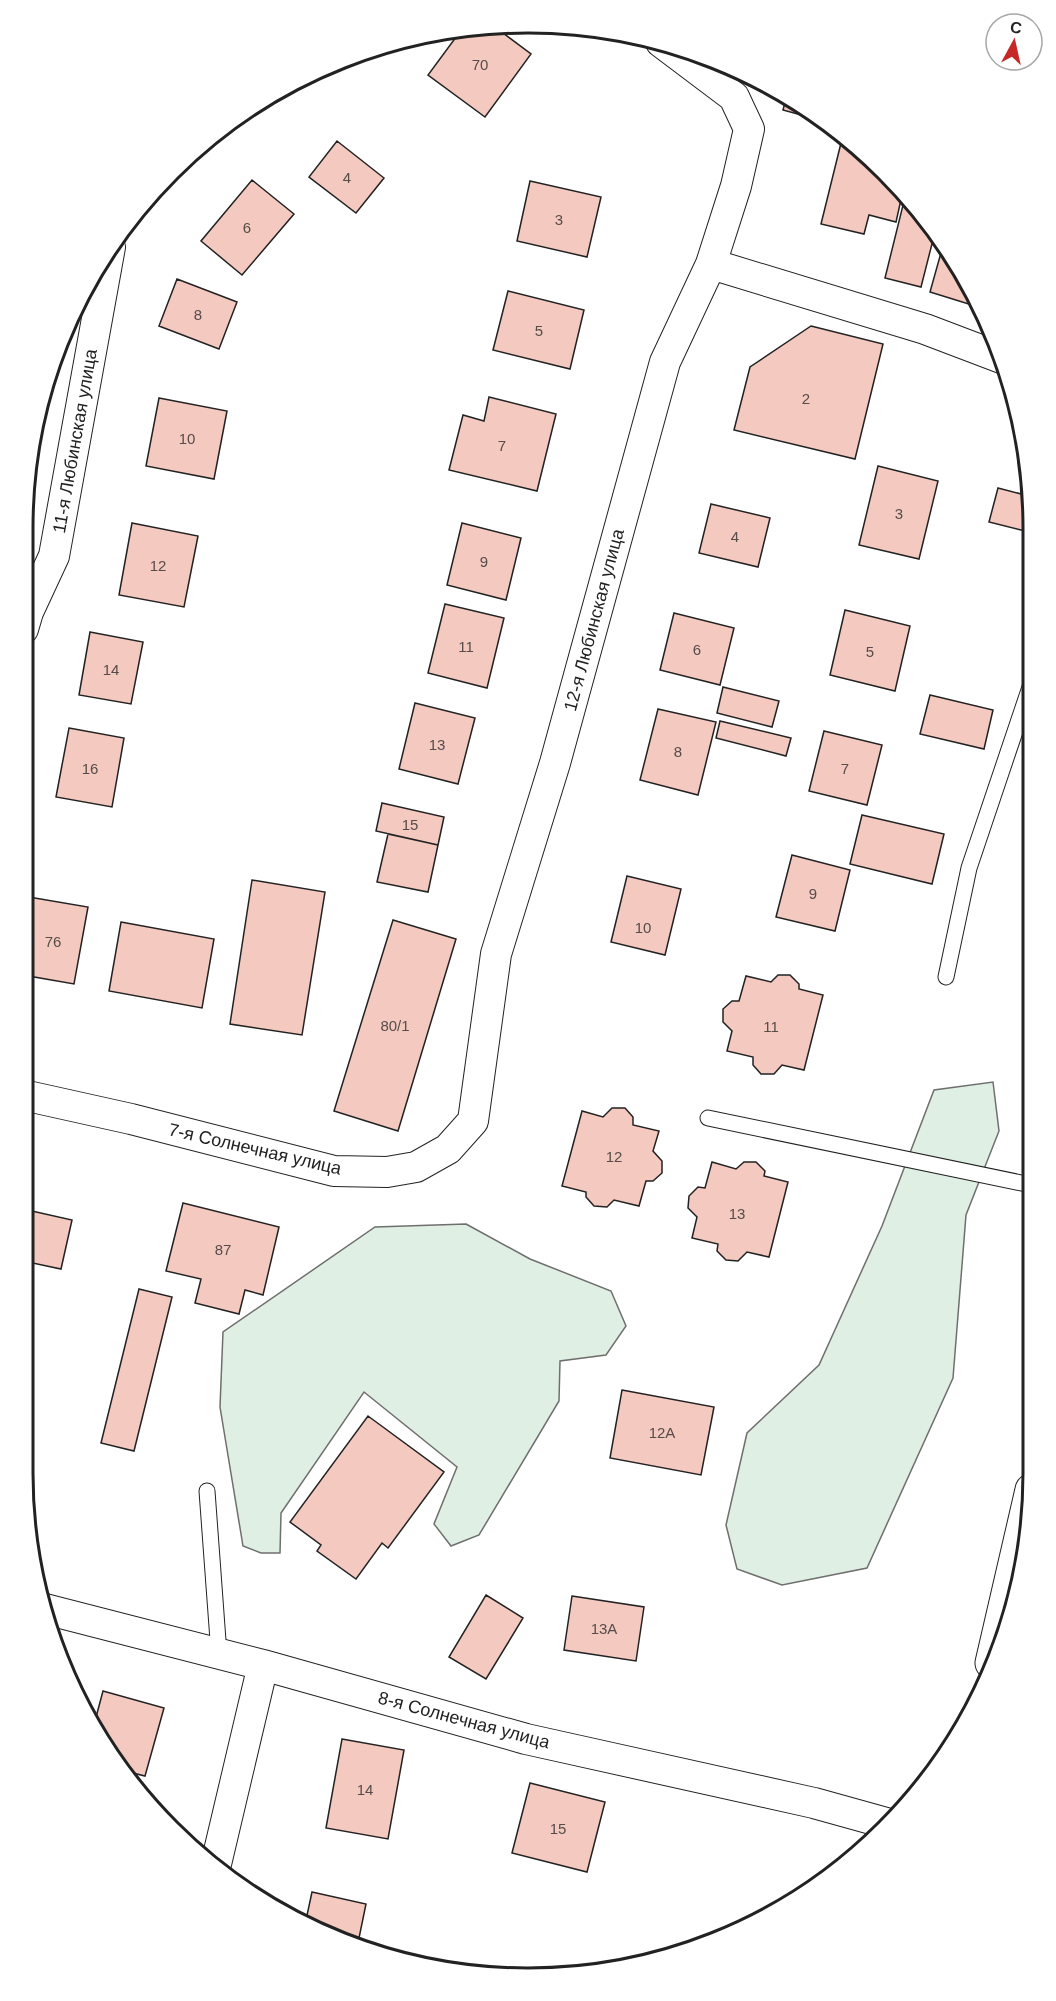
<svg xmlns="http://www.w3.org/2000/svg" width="1056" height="2001" viewBox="0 0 1056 2001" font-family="Arial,sans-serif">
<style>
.green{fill:#e0efe3;stroke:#6f6f6f;stroke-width:1.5}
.building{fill:#f3c9c0;stroke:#222;stroke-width:1.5}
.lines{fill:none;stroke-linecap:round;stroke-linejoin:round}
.service-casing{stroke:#222;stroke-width:17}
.minor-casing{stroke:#222;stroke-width:32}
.primary-casing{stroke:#222;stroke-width:35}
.service{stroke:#fff;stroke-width:15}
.minor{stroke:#fff;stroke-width:30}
.primary{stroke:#fff;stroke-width:33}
.labels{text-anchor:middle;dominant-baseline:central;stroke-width:4.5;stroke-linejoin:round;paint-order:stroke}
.number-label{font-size:15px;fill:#564c4a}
.street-label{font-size:18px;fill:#222;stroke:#fff}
.rim{fill:none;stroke:#222;stroke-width:3}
</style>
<rect width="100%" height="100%" fill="#fff"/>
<path class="green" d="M993,1082L999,1131L966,1215L953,1378L867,1568L782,1585L737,1569L726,1525L747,1433L819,1365L882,1226L934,1090Z
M466,1224L530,1259L611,1291L626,1326L606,1355L560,1361L559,1401L479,1535L451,1546L434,1524L457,1467L364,1392L281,1513L280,1553H261L243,1546L220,1407L223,1332L375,1227Z"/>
<path class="building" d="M491,24L531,54L485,117L428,75L462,29Z
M787,95L823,121L783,110Z
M842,139L853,142L862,148L880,169L879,172L884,173L902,195L896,222L869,215L864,234L821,224Z
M337,141L384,178L356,213L309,177Z
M252,180L294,214L242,275L201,241Z
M530,181L601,197L587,257L517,241Z
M905,197L935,232L921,287L885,278Z
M944,242L973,298L972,305L930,292Z
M177,279L237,302L219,349L159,326Z
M508,291L584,310L570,369L493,350Z
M811,326L883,344L855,459L734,430L750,367Z
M489,397L556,414L537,491L449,470L463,415L484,421Z
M159,398L227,411L214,479L146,466Z
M878,466L938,481L919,559L859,545Z
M998,488L1029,496V532L989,522Z
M711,504L770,518L758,567L699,553Z
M132,523L198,536L184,607L119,595Z
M462,523L521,538L506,600L447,585Z
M445,604L504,618L487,688L428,673Z
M845,610L910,626L895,691L830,675Z
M674,613L734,628L720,685L660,670Z
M90,632L143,642L131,704L79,695Z
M723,687L779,701L772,727L717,713Z
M930,695L993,710L984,749L920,734Z
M415,703L475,718L458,784L399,769Z
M658,709L716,722L698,795L640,780Z
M720,721L791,738L786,756L716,738Z
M69,728L124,738L112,807L56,797Z
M824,731L882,745L867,805L809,791Z
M382,803L444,817L438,845L376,831Z
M862,815L944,834L932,884L850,864Z
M388,834L438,845L428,892L377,882Z
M792,855L850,870L835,931L776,917Z
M627,876L681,889L665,955L611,942Z
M252,880L325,892L302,1035L230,1024Z
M23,896L88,907L74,984L23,975Z
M393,920L456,939L398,1131L334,1111Z
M121,922L214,939L202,1008L109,991Z
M778,975H790L799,984V989L823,995L804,1070L782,1065L774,1074H761L753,1065V1057L727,1051L732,1031L723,1022V1009L732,1001H739L746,976L771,982Z
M612,1108H625L633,1117V1125L659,1131L653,1151L662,1161V1173L653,1181H646L639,1206L614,1200L607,1207L594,1206L586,1197V1192L562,1186L582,1111L603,1117Z
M712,1162L736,1169L744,1162H756L765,1171L764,1176L788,1182L769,1257L747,1252L738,1261L726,1260L717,1251L718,1244L692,1238L697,1217L688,1208L689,1196L698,1187L705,1188Z
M183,1203L279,1227L263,1295L245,1290L239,1314L195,1303L201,1279L166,1271Z
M23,1209L72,1220L61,1269L23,1261Z
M139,1289L172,1297L134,1451L101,1443Z
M622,1390L714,1407L701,1475L610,1458Z
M368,1416L444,1472L388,1548L382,1543L356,1579L317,1551L321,1545L290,1522Z
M486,1595L523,1618L486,1679L449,1657Z
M572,1596L644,1607L636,1661L564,1650Z
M103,1691L164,1708L145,1776L121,1770L95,1721Z
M342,1739L404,1750L388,1839L326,1828Z
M530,1783L605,1802L587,1872L512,1853Z
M312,1892L366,1904L358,1943L306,1920Z"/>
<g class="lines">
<g class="service-casing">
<path id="service" d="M946,977L969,868L1030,687
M708,1118L1031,1185
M207,1491L219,1654"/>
</g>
<g class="minor-casing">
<path id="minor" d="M711,264L925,329L1004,359
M23,629L28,612L54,556L110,247
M23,1095L131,1119L334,1171L387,1172L416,1167L448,1149L473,1121L496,954L555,763L665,362L711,264L736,186L749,129L734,97L661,42
M45,1609L263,1665L526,1739L814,1803L886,1823
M216,1864L263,1665"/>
</g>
<g class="primary-casing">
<path id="primary" d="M992,1663L1032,1490"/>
</g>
<use href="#service" class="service"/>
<use href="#minor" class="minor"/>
<use href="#primary" class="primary"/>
</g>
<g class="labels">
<g class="number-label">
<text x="480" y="64">70</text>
<text x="347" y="177">4</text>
<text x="559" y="219">3</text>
<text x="247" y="227">6</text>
<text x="198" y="314">8</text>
<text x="539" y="330">5</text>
<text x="806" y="398">2</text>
<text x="187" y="438">10</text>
<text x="502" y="445">7</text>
<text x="899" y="513">3</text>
<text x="735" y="536">4</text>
<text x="484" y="561">9</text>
<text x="158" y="565">12</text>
<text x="466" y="646">11</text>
<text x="697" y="649">6</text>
<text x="870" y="651">5</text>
<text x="111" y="669">14</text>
<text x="437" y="744">13</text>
<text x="678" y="751">8</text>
<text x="90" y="768">16</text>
<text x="845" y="768">7</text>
<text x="410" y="824">15</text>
<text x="813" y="893">9</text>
<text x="643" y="927">10</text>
<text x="53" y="941">76</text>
<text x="395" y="1025">80/1</text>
<text x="771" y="1026">11</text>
<text x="614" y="1156">12</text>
<text x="737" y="1213">13</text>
<text x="223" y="1249">87</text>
<text x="662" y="1432">12А</text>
<text x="604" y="1628">13А</text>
<text x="365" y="1789">14</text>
<text x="558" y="1828">15</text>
</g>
<g class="street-label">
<text transform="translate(75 441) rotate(-80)">11-я Любинская улица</text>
<text transform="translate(594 620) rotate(-75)">12-я Любинская улица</text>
<text transform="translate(255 1149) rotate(13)">7-я Солнечная улица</text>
<text transform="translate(464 1720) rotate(15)">8-я Солнечная улица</text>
</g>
</g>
<path d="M0 0H1056V2001H0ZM528 33H528A495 495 0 0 1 1023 528V1473A495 495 0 0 1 528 1968H528A495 495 0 0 1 33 1473V528A495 495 0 0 1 528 33Z" fill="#fff" fill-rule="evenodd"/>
<path class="rim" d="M528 33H528A495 495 0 0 1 1023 528V1473A495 495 0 0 1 528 1968H528A495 495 0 0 1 33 1473V528A495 495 0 0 1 528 33Z"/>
<g transform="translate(1014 42) rotate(8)"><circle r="28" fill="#ffffff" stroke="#a7a7a7" stroke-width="1.5"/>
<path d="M0-4.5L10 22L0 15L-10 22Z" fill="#c62828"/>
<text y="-9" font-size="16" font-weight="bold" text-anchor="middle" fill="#222222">С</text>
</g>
</svg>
